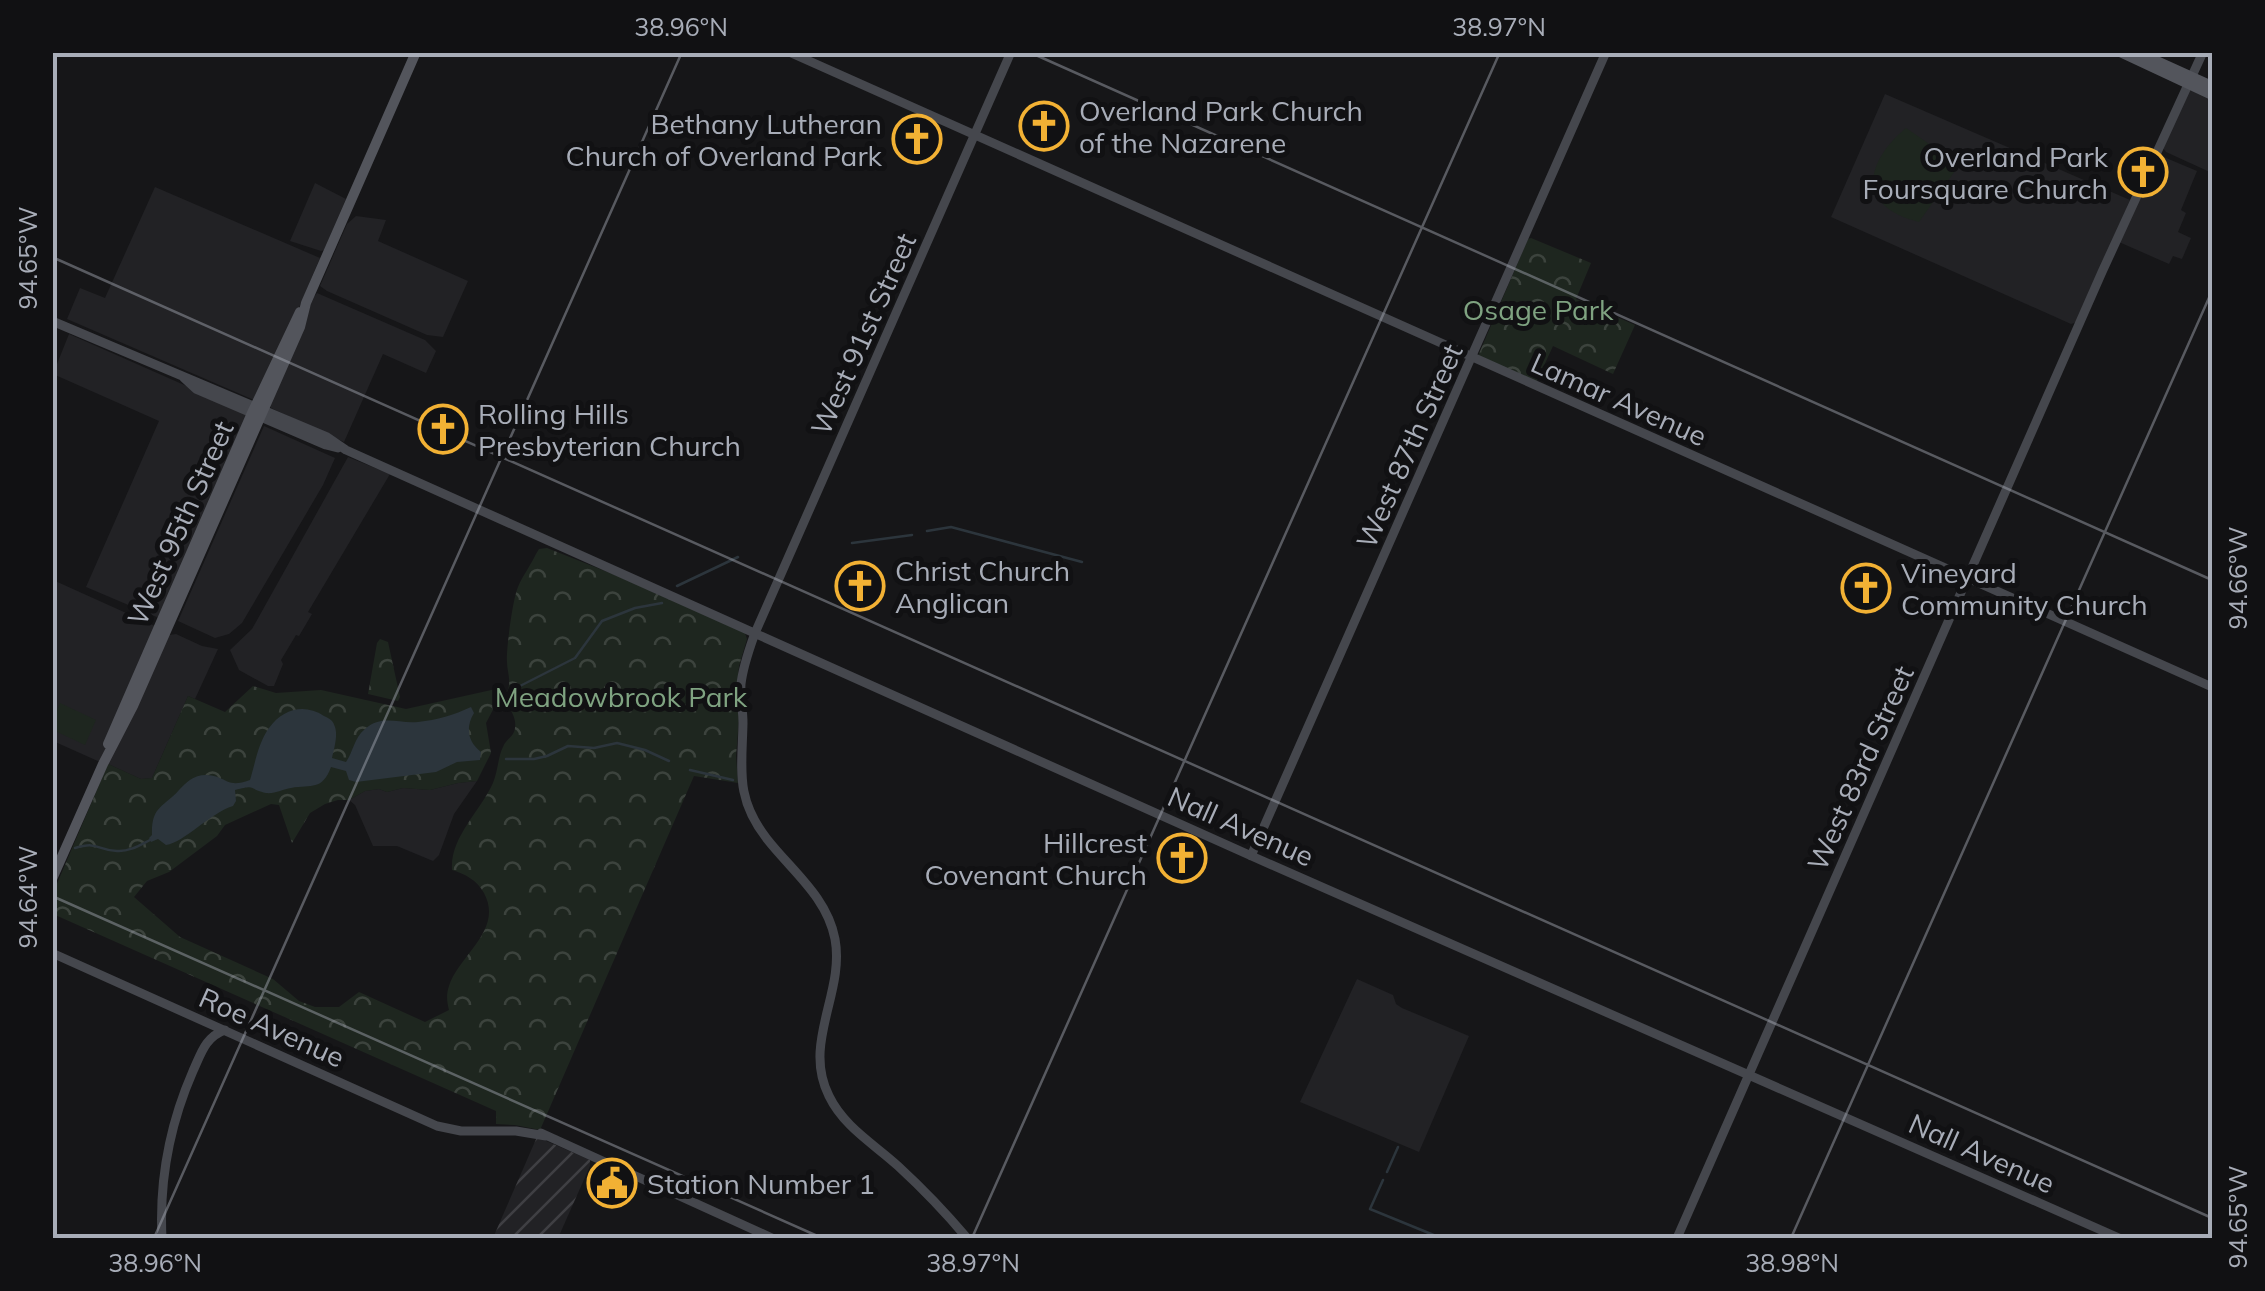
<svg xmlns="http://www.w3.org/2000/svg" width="2265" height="1291" viewBox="0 0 2265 1291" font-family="Mulish,sans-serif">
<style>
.built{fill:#222225}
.industrial{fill:url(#industrial-furrows)}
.park{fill:url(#park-crowns)}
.garden{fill:#1e261f}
.water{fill:#2c353c}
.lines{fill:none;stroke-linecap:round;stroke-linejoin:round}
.stream{stroke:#2c353c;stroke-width:2.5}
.secondary{stroke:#45474d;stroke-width:9}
.primary{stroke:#53555c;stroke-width:10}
.ticks{fill:none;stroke:#a8adb8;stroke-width:2.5;stroke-opacity:0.45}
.labels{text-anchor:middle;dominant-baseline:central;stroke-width:10;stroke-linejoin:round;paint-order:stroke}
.poi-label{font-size:28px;fill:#a8adb8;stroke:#111113;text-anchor:start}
.park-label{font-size:28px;fill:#7fa381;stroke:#111113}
.street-label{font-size:28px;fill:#a8adb8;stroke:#111113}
.neatline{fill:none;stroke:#a8adb8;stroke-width:4}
.ticks-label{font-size:25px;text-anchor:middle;fill:#a8adb8}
</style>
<defs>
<pattern id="industrial-furrows" width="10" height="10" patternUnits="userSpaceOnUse" patternTransform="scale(2.5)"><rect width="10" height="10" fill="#222225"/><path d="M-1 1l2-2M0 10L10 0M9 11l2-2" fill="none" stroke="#3f3f43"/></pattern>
<pattern id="park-crowns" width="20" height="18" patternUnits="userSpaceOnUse" patternTransform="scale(2.5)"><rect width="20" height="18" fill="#1e261f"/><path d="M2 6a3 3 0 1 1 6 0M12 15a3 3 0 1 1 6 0" fill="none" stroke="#3c433d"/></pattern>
</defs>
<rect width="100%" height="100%" fill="#161618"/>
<path class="built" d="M2192,90L2212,97V173L2166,152L2163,148L2189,91Z
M1885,94L2130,200L2077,322L2071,324L1831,217Z
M2159,155L2197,171L2181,210L2186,213L2178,232L2191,238L2182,259L2173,256L2169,264L2119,242Z
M315,183L346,199L324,250L321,251L290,241Z
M155,187L320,258L298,310L254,400L67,319L80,288L105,298Z
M356,216L386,220L378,241L468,281L443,337L427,335L327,291L320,286L347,224Z
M317,293L425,340L436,351L426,373L383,354L344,442L271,408L270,405L314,297Z
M69,334L243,411L247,415L159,618L86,587L159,421L53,374Z
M264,426L335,458L323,485L242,623L229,634L215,638L178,621Z
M348,457L390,474L308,612L312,614L299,636L296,635L281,660L283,664L274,686H268L239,670L230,650L252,629Z
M53,580L155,626L100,762L53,741Z
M176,634L202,646L218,649L195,699L188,696L152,778L141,779L108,764L169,635Z
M477,781L454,814L439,855L433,861L397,846H373L355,805L349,800L365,791L379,789L387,792L403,788L430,790L458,783Z
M1357,979L1393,995L1396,1004L1402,1008L1469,1036L1419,1152L1300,1102Z"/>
<path class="industrial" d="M537,1137L590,1160V1166L558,1238H493Z"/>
<path class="park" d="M1531,238L1591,263L1576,299L1635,325L1613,374L1553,346L1536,383L1478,356L1528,239Z
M547,548L615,575L745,633L747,639L739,666L736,697L739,719L736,756L738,783L694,776L540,1130L515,1125L496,1124V1111L53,914V893L108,764L141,779L152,778L188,696L225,712L253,686L276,693L321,690L406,709L496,689L499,691L497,702L486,723L491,753L477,781L458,783L430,790L403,788L387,792L379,789L365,791L349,800H338L325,804L310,813L292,843L279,805L271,804L225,825L217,836L169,872L147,881L134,897L180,937L273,979L299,1001L315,1007H339L359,992L425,1022L449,1010C447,1002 446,995 449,986C459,955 504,930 484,893C477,880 465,874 452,870C450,837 480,812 493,783C498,771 498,757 503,747C506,739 514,737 515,728C517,716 508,709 507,699C505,690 508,693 509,685C510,677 507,669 507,662C506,649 513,598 518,587C523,575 531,565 536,554L539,549Z
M380,639L388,642L400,697L398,701L368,694L377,643Z"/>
<path class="garden" d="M1906,128L1957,163V168L1919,222C1856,207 1865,162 1906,128Z
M60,703L96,720L85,745L53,730V720Z"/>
<path class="water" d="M471,707L474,713C465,728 468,742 481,752L480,760L457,762L436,772L356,782L349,780L346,771L331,767C322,791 312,784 291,788C283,789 275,794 266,793C247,789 258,784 235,790L236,801L233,806C210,813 185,842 166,845L158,839L151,842L149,838L152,835C151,806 164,807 179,790C187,782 193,775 206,775C228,776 225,789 250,780C255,764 258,743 269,728C283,709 304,703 324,716C330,719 333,720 335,727C338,736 334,749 332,758L346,762C353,752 354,738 365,729C382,714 398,724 418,722C437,720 454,715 471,707Z"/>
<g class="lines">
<path class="stream" d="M927,531L951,527L1082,562
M852,543L912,535
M677,586L738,557
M518,687L575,658L602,621L635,608L662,603
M506,759H534L547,756L568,746L594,748L617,743L645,750L669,761
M690,770L733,780
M75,848C99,841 96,850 117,851C129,852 140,845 150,840
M52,856H53
M1387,1172L1398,1147
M1383,1180L1370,1209L1441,1238"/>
<path class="secondary" d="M789,52L2212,687
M52,321L327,437L346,450L1256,858L2119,1238
M184,378L196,389L326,445L338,448
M1251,856L1606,52
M52,953L437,1126L461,1131H516L546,1136
M541,1133L772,1238
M162,1238C159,1179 169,1126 193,1071C201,1054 205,1037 225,1030
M967,1238C946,1213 923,1189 898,1166C874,1144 844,1127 829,1096C802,1043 845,993 835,939C827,897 792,871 767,839C735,798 742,770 743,723C743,710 740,697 741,684C743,666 749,650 755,633L1011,52
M1677,1238L2102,272L2203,52"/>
<path class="primary" d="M2120,52L2212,95
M2137,52L2212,86
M108,744L252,413L300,312
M52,879L103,764L133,706L300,327L306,303L416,52"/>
</g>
<path class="ticks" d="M1029,52L2212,580M52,257L2212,1218M52,896L822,1238M154,1238L682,52M972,1238L1500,52M1791,1238L2212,291"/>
<defs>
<g id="church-ring" transform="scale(2.5)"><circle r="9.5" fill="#111113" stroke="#f2b134" stroke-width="1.5"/><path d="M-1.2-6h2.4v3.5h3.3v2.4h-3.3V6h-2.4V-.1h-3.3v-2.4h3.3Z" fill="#f2b134"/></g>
<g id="civic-ring" transform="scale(2.5)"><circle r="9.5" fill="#111113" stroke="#f2b134" stroke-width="1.5"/><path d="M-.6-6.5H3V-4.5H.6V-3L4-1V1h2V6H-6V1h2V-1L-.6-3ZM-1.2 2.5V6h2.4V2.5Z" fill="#f2b134"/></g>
</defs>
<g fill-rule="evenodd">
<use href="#church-ring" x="1044" y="126"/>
<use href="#church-ring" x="917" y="139"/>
<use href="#church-ring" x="2143" y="172"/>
<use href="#church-ring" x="443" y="429"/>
<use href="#church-ring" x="860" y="586"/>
<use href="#church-ring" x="1866" y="588"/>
<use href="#church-ring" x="1182" y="858"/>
<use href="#civic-ring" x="612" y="1183"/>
</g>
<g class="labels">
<g class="poi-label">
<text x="1079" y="110">Overland Park Church<tspan x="1079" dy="32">of the Nazarene</tspan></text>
<text x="882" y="123" text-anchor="end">Bethany Lutheran<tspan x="882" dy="32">Church of Overland Park</tspan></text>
<text x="2108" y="156" text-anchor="end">Overland Park<tspan x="2108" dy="32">Foursquare Church</tspan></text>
<text x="478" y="413">Rolling Hills<tspan x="478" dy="32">Presbyterian Church</tspan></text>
<text x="895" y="570">Christ Church<tspan x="895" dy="32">Anglican</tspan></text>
<text x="1901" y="572">Vineyard<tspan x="1901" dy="32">Community Church</tspan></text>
<text x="1147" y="842" text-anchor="end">Hillcrest<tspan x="1147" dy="32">Covenant Church</tspan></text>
<text x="647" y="1183">Station Number 1</text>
</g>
<g class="park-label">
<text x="1538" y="309">Osage Park</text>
<text x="621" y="696">Meadowbrook Park</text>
</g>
<g class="street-label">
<text transform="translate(863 334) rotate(-66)">West 91st Street</text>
<text transform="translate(1619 399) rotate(24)">Lamar Avenue</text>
<text transform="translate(1409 446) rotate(-66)">West 87th Street</text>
<text transform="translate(180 523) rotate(-66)">West 95th Street</text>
<text transform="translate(1860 768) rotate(-66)">West 83rd Street</text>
<text transform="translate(1241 826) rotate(24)">Nall Avenue</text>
<text transform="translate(272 1027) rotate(24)">Roe Avenue</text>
<text transform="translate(1982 1153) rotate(24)">Nall Avenue</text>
</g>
</g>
<rect width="2265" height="1291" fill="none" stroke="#111113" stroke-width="110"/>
<rect x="55" y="55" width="2155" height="1181" class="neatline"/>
<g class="ticks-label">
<text x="681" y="36">38.96°N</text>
<text x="1499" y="36">38.97°N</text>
<text transform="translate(28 258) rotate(-90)" y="9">94.65°W</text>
<text transform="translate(2238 578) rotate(-90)" y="9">94.66°W</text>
<text transform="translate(28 897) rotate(-90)" y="9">94.64°W</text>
<text transform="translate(2238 1217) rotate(-90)" y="9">94.65°W</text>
<text x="155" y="1272">38.96°N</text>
<text x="973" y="1272">38.97°N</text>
<text x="1792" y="1272">38.98°N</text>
</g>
</svg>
